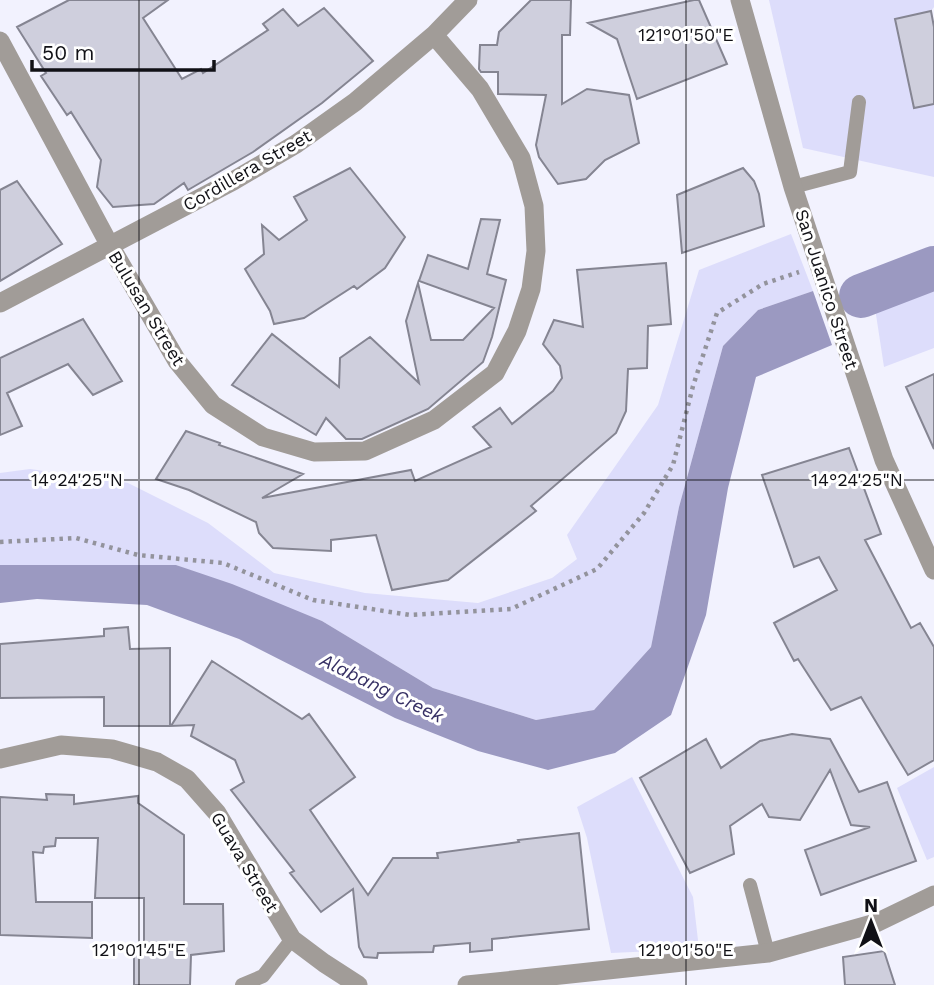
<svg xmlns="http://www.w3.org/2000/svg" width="934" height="985" viewBox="0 0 934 985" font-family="'Work Sans',sans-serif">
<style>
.green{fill:#ddddfb}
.water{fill:#9b99c1}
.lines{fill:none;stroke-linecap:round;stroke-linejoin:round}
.river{stroke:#9b99c1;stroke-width:44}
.building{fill:#cfcfdd;stroke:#858592;stroke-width:2}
.path{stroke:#93939c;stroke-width:4.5;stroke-dasharray:3.5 5;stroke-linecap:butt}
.service{stroke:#a19c98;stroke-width:14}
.minor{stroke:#a19c98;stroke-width:19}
.ticks{fill:none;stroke:#111116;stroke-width:2;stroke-opacity:0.45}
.labels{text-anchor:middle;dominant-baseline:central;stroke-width:6;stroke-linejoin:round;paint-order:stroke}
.street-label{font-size:18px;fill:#111116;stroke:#fff}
.water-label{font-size:19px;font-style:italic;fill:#373165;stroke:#fff}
.ticks-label{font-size:18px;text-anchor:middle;fill:#111116;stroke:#fff;stroke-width:6;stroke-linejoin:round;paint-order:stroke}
</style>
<rect width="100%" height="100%" fill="#f2f2fe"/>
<path class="green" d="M769,0H934V7L931,11L895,19L914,108L934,104V177L803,148Z
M791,234L813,291L758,310L723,346L679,507L651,647L594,710L536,720L433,688L322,621L176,565H0V473L30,469L128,483L208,523L274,573L365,593L478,603L552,578L577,559L567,535L658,405L699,270Z
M934,291V348L884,367L875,308Z
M934,767V857L927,860L897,788Z
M632,777L693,897L699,949L611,953L587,838L577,807Z"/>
<path class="water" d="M813,291L832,345L756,377L728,488L706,615L671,715L615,753L548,770L478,751L395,718L239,639L147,605L37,599L0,603V565H176L232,584L322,621L433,688L536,720L594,710L651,647L679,507L723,346L758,310Z"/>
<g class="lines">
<path class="river" d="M861,296L934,268"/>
</g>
<path class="building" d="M69,0H168L143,18L182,79L201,69L203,73L268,30L263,24L283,9L298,26L324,8L373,61L322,103L253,152L188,190L184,183L154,204L113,207L97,187L101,160L71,112L67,115L41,76L46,73L17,27Z
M531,0H571L570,35H562V104L587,89L629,95L639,143L605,160L586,179L558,184L539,157L536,145L546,95L498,94V72H481L479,69L480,45H497L499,32Z
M694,0H699L727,64L637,99L617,39L588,23Z
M931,11L934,27V104L914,108L895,19Z
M350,168L405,237L385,268L357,289L354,286L304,318L274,324L270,311L245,269L264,254L262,225L279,240L307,220L294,197Z
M743,168L754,181L759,194L764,226L682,253L677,195Z
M17,181L62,244L0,281V190Z
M481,219L500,220L487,274L506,280L492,337L483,362L428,409L362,439H346L326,418L316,435L232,385L272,334L339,387L340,358L370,337L419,383L406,321L418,283L431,340H463L494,308L419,281L428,255L468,269Z
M666,263L671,324L648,326L647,368L628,369L626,411L616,433L531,506L536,511L448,580L392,590L376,535L331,540V551L273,548L259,533L256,522L189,490L156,479L186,431L220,443L219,445L303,474L262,498L411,470L415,481L491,447L473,427L500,408L512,424L553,391L562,378L560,366L543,344L554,320L583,327L577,270Z
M83,319L122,381L93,395L68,364L7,393L22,426L0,435V358Z
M934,374V449L906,387Z
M849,448L881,534L865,540L911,628L920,623L934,647V760L908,775L861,697L831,710L798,659L794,661L774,623L837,590L819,557L794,567L762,475Z
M128,627L130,649L170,648V726H104V697L0,698V644L104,636V629Z
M212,661L302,719L309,714L355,777L310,810L368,895L393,858H438L437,853L519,842L518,840L579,833L589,929L492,939V950L470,952V943L434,946L433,952L378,953L377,958L364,957L359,947L353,889L321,912L290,873L294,871L231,790L244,782L235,760L191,736L194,725L171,726Z
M792,734L830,739L859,792L887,782L916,861L821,895L805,850L870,827L851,825L830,770L800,820L769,817L762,804L730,826L734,854L690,873L640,778L706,739L721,768L760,741Z
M46,794L74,795V804L138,796V803L184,835V904H223L224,951L191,955L190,985H134V953L144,952V898H95L98,838H56L55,846L44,847L43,853L33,852L36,902H92V938L0,935V797L47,800Z
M884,951L895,985H845L843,957Z"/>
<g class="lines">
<path class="path" d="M0,542L76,538L138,555L223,563L313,600L410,615L511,609L597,569L644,513L673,465L693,386L717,313L763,284L799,272"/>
<path class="service" d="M793,187L850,172L859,102
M750,885L768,953
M242,985L263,976L292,939"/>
<path class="minor" d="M740,0L793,187L884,460L934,570
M0,41L109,244L177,361L213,405L263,437L314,452L365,451L434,420L495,373L517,331L531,289L536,251L534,206L521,158L480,89L434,35
M0,303L233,181L296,144L355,102L434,35L468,0
M0,759L61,745L112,749L157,762L187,779L217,813L292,939L324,963L358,985
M467,985L768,953L876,923L934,895"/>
</g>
<path class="ticks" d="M139,0V985M686,0V985M0,480H934"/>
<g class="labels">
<g class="street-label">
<text transform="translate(247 170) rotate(-30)">Cordillera Street</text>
<text transform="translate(827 289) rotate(72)">San Juanico Street</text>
<text transform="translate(147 308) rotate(59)">Bulusan Street</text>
<text transform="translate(245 862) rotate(59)">Guava Street</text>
</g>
<g class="water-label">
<text transform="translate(382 688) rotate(26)">Alabang Creek</text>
</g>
</g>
<g class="ticks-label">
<text x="686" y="41">121°01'50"E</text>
<text x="77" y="486">14°24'25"N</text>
<text x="857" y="486">14°24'25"N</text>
<text x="139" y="956">121°01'45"E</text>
<text x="686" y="956">121°01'50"E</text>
</g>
<g transform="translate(871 922)" stroke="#ffffff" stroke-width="5" paint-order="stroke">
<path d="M0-5L12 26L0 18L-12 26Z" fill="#111116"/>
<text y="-10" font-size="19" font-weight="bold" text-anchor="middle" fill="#111116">N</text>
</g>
<path d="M32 60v10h182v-10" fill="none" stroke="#111116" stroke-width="3.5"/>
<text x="42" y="60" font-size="21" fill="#111116" stroke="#ffffff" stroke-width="5" paint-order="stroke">50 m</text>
</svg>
